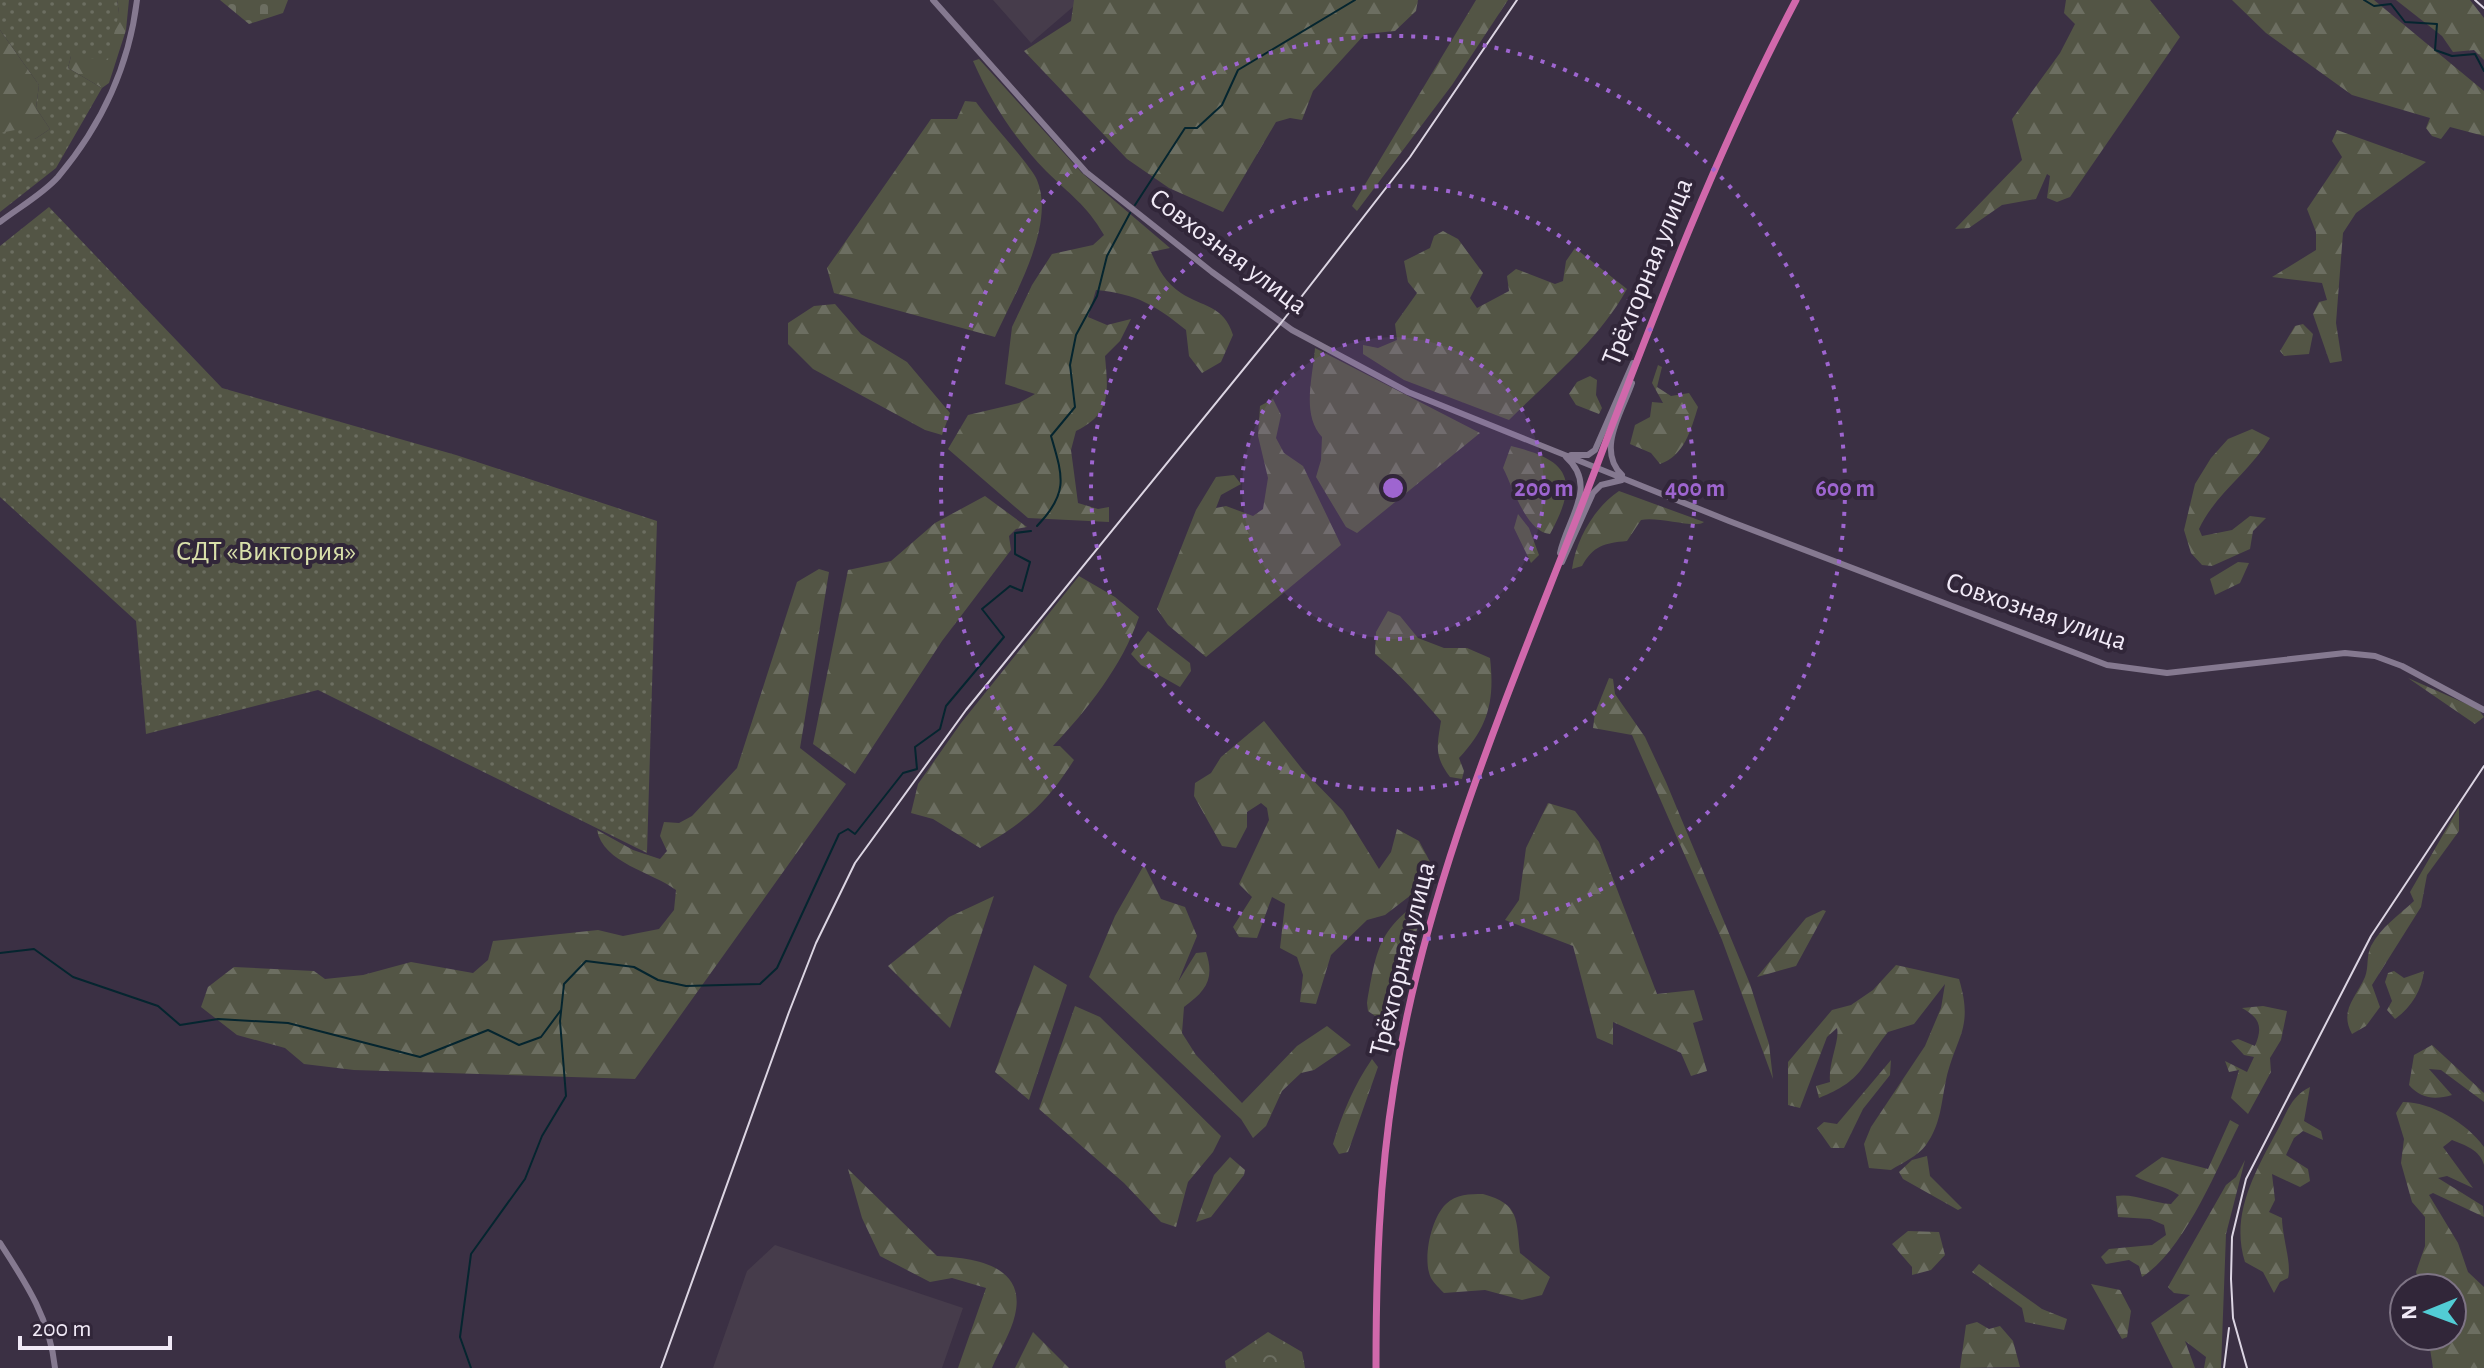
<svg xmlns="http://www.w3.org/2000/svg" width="2484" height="1368" viewBox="0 0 2484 1368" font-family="'Alegreya Sans',sans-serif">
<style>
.industrial{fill:#463c4b}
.forest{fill:url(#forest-firs)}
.cemetery{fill:url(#cemetery-stones)}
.park{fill:url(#park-crowns)}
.garden{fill:url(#garden-dots)}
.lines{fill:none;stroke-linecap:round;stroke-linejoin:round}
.stream{stroke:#05252f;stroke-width:2}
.secondary{stroke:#857990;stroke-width:6}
.highway{stroke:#d068ab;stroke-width:7}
.rail{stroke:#dcd5e3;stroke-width:2}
.ring{fill:none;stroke:#9e65d0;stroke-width:4;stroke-dasharray:4 8}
.labels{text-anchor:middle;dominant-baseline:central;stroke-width:8;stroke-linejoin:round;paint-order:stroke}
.street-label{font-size:28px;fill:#f1eaf7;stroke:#312639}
.park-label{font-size:28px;fill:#d9e0aa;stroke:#312639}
.centre{fill:#9e65d0;stroke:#312639;stroke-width:4}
.ring-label{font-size:24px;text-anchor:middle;font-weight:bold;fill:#9e65d0;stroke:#312639;stroke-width:8;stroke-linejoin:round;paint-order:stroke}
</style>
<defs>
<pattern id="forest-firs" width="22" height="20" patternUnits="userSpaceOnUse" patternTransform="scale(2)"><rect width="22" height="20" fill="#535545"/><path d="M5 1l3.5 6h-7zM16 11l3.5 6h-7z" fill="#6c6e61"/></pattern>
<pattern id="cemetery-stones" width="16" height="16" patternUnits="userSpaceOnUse" patternTransform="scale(2)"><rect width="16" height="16" fill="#535545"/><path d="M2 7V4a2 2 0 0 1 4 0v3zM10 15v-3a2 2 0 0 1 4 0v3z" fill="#6c6e61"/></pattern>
<pattern id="park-crowns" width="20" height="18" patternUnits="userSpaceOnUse" patternTransform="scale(2)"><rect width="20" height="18" fill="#535545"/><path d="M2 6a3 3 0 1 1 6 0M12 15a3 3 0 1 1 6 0" fill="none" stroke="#6c6e61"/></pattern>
<pattern id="garden-dots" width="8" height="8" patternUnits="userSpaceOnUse" patternTransform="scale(2)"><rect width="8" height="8" fill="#535545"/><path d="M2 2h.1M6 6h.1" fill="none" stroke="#6c6e61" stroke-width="1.8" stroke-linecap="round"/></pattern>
</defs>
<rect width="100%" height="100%" fill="#3b3044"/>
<path class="industrial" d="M993,0H1081L1031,43Z
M775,1245L963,1308L942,1368H713L747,1271Z"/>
<path class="forest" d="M117,0H129L126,30L109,83L102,88L68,68L71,56L119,13Z
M1074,0H1418L1416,11L1395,31L1365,34L1313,91L1302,120L1290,118L1276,122L1223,212L1169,188L1127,159L1024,51L1071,21Z
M1476,0H1508L1452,85L1357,211L1352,206Z
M2066,0H2150L2180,37L2070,197L2057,202L2047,198L2050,176L2047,174L2036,199L2002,205L1969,228L1955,229L2022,160L2012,119L2060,53L2075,24L2064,13Z
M2232,0H2374L2484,91V136L2450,127L2441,139L2432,136L2426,128L2430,118L2352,95L2266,33Z
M2396,0H2470L2484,18V60L2474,50L2453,52L2442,36Z
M0,30L39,85L36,108L50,129L35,139L0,133Z
M979,59L1082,173L1170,248L1151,252C1158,269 1165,282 1181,293C1202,307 1224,305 1233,335L1221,362L1202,373L1189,356L1186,330C1155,305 1137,294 1096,290L1088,317L1107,325L1131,319L1120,341L1105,356C1108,391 1112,414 1076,431L1071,450L1078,503L1098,509L1109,507V522L1028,518L948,449L968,415L1019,403L1035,394L1005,384L1012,327L1032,285L1052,254L1093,245L1104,235C1086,204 1070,195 1046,171C1014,138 991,102 973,61Z
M965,101L976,102C989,121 1030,164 1037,180C1056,226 1014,295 995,337L834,293L827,268L931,119H957Z
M2337,130L2426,162L2356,213L2343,233L2336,323L2342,361L2330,363L2313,314L2319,302L2327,300L2322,283L2272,277L2316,250V232L2307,209L2342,157L2332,141Z
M1443,231L1458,239L1483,273L1470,298L1477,308L1509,291L1507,276L1516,269L1555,284L1563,281L1566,261L1575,248L1627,289C1599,340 1550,379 1509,420L1404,380L1363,354V345L1378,348L1397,340L1395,324L1417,293L1408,282L1404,261L1430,248L1434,236Z
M835,304L861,334L907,362L950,413L942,435L925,430L813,369L788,344V323L814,306Z
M2303,324L2313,334L2309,354L2284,356L2280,351L2295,326Z
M1315,348L1480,433L1357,533L1346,527L1316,477L1321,460L1322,437C1301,414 1313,377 1315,348Z
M1658,365L1662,367L1657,387L1671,396L1689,393L1698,407C1691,430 1684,456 1660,464L1651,453L1630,444L1635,425L1650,417L1652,402L1663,403L1652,383Z
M1590,376L1597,380L1596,395L1602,408L1599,414L1576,405L1569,394L1577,382Z
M1273,399L1281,415L1276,438L1284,453L1303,466L1341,545L1206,657L1168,625L1157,609L1196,510L1216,477L1234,475L1241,484L1221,495L1216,508L1226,506L1253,516L1263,509L1268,478L1258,436L1260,406Z
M2252,429L2270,438C2250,472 2215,494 2199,529L2202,536L2232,530L2250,516L2266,518L2253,531L2250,549L2212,566L2202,565L2191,553L2184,530L2195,484L2211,458L2228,439Z
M1511,446C1571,460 1579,481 1550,534C1526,532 1513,487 1503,468Z
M1619,491L1704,522C1696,529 1658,516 1641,520L1627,541C1604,543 1593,546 1582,566L1572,569C1576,539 1595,507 1619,491Z
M985,496L1027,527L1016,529L1009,536L1011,550L942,641L855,774L813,744L848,570L891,561L935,523Z
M1518,514L1529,528L1539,555L1531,563L1514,528Z
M2238,562L2249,563L2240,583L2215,595L2210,579Z
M819,569L829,572L800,748L846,784L635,1079L354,1070L304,1064L285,1048L237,1035L201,1007L208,987L234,967L314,971L325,979L363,975L411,962L473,973L488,960L493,941L598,930L623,936L659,929L674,910L676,890C652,872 603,863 597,830L633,850L660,859L667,851L660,836L664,822L679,823L692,816L737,768L797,582Z
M1079,576L1115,597L1139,617C1122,666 1088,709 1053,746H1060L1074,760C1045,805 1026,821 980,848L933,819L911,813L918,784L961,723Z
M1388,611L1400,616L1418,638L1444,648H1467L1490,658C1495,701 1488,727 1459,758L1464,771L1462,779L1450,777C1434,756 1437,746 1441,721C1420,697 1400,674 1375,654L1376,632Z
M1148,631L1190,663L1191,671L1180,687L1141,665L1131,654Z
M1609,678L1613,679L1615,694L1645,737L1666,782L1750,984L1769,1044L1773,1079L1722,940L1632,735L1593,728L1595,713Z
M2408,678L2478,709L2484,717L2475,724Z
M1264,721L1303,770L1343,811L1379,869L1391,852L1397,829L1419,841L1437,875L1385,915L1367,920L1331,955L1316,1004L1300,1002L1303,975L1297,957L1280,948L1285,904L1272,897L1257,938L1239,937L1233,927L1252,897L1239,884L1269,820L1267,808L1261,803L1247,812V827L1236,848L1222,846L1194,796L1195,783L1211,773L1221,757Z
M1548,803L1575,811L1599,842L1657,994L1694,990L1703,1020L1693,1023L1707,1071L1691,1076L1681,1053L1613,1022V1045L1597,1038L1573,946L1505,920L1519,900L1526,848Z
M2459,807V831L2427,875L2421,907L2372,985L2380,1007L2366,1026L2352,1034C2339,1010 2356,998 2365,977C2369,967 2366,956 2371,946C2381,927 2399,915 2414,901L2410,892Z
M1144,865L1161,899L1185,907L1197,936L1178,982L1196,953L1206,952C1215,979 1206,991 1184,1007L1182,1033L1196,1055L1242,1103L1297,1046L1327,1026L1351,1045L1314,1070L1301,1073L1282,1091L1266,1126L1253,1138L1241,1119L1089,977L1115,916Z
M1429,895L1398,984L1389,1026L1368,1011L1367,1003C1377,946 1379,928 1429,895Z
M994,896L950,1028L888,966L949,917Z
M1823,910L1826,911L1796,966L1757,977L1806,918Z
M1034,965L1067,985L1029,1100L995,1072Z
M1896,965L1959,979C1974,1029 1956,1036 1946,1080C1941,1104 1941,1124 1926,1145C1918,1156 1902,1163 1891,1170L1869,1168L1864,1144L1871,1127L1925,1046L1941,1008L1945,984L1914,1024L1888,1032C1860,1067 1864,1080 1819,1098L1816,1086L1830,1082C1828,1062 1840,1041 1837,1028L1827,1037L1800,1108L1788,1105V1062L1832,1010L1851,1005L1873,990Z
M2394,971L2404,978L2424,971C2422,990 2411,1008 2395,1019L2387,1010L2392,1001L2385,982L2388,973Z
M1075,1006L1100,1017L1221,1136L1213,1152L1188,1182L1176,1227L1161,1222L1124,1183L1039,1109Z
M2263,1006L2287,1011L2281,1040L2270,1058L2271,1072L2248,1114L2231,1098L2239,1070L2229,1072L2225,1061L2247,1072L2254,1057L2244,1055L2231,1041L2238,1039L2255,1046C2263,1027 2260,1018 2242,1008Z
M2432,1045L2484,1093V1102L2441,1070L2429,1069L2452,1095C2435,1100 2421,1099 2409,1085L2414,1055Z
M1372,1059L1378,1067L1348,1152L1339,1154L1333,1144C1342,1114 1354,1085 1372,1059Z
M1891,1060L1890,1075L1863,1109L1844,1148H1831L1817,1128L1824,1122L1837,1124Z
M2310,1087L2304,1121L2321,1131L2323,1140L2303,1131L2294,1138L2286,1155L2308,1169L2310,1181L2300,1187L2272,1174L2275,1200L2269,1212L2282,1218C2282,1236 2292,1264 2288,1278L2280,1282L2274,1293L2263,1272L2245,1262C2230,1215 2255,1172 2277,1131C2287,1113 2290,1097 2310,1087Z
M2403,1102C2431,1102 2467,1123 2484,1147V1165C2480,1150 2465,1145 2452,1140L2443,1147L2473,1188L2447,1176L2438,1178L2483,1206L2484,1217L2433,1193L2429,1195L2458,1243L2468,1272L2484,1287V1368H2433L2428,1336H2452V1288H2421L2416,1272L2425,1246V1217L2412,1202L2401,1163L2404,1139L2396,1113Z
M2230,1120L2239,1125C2216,1170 2185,1249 2142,1277L2139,1266L2129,1260L2106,1264L2101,1257L2109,1249L2152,1245L2166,1235L2164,1225L2150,1219L2118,1217L2116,1196C2134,1193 2152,1203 2171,1204L2179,1195C2164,1185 2150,1185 2135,1176L2162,1157L2208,1169Z
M1927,1156L1930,1176L1962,1208L1958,1210L1903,1179L1899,1172L1912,1160Z
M1230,1157L1245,1170L1244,1175L1211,1217L1196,1222L1214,1175Z
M2245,1160L2226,1234L2221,1368H2204L2206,1357L2185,1341L2195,1368H2173L2151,1323L2190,1295L2174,1293L2168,1287L2226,1185L2236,1177Z
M848,1169L937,1256C972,1258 1027,1264 1015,1315C1011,1333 999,1351 992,1368H958L986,1288L952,1278L930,1282L880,1256L862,1218Z
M1483,1194C1520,1204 1516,1219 1520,1253L1550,1277L1542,1295L1522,1300L1485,1290L1444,1293C1440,1289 1434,1283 1431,1278C1422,1260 1431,1218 1446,1204C1456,1194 1470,1194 1483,1194Z
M1908,1231L1939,1232L1945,1255L1931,1270L1912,1275V1267L1892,1244Z
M1979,1264L2042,1309L2067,1319L2064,1330L2025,1322L2022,1308L1972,1272Z
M2091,1284L2120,1290L2131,1311L2127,1337L2122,1339Z
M1977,1322L1989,1329L2000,1326L2013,1341L2020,1367L1960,1368L1966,1325Z
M1033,1332L1069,1368H1015Z"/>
<path class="cemetery" d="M220,0H288L283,13L249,24Z"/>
<path class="park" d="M1268,1332L1302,1352L1305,1368H1226L1225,1361Z"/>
<path class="garden" d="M0,0H117L119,13L108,60L71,56L68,68L102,88L56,168L0,212V133L20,129L35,139L50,129L36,108L39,85L0,30Z
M49,207L222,388L456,455L657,521L647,853L318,690L146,734L136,621L0,497V246Z"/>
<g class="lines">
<path class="stream" d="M2364,0L2374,6L2391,4L2405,22L2437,24L2435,50L2452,56L2475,54L2484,71
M1135,205L1185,128H1197L1222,105L1238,70L1355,0
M1037,526C1069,493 1063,477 1051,436L1075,407L1070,365L1076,335L1097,296L1107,256L1130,213
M0,953L34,949L73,977L158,1006L180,1025L218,1019L288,1023L420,1057L488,1030L519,1045L541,1037L561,1010
M471,1368L460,1337L471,1254L525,1179L542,1136L566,1096L560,1021L564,984L586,961L634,967L658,980L686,986L760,984L777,968L839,834L848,829L855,834L903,773L917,769L915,747L940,729L946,706L1004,637L982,609L1010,586L1022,591L1030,562L1015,554V533L1031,531"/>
<path class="secondary" d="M933,0L1086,172L1212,272L1292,330L1408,392L1729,521L2107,665L2167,673L2345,653L2375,656L2402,666L2484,710
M0,222C18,208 43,194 58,177C101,126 129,66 137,0
M1571,455H1588L1595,450L1633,363
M1622,475C1596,450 1622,412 1632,383
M1560,553C1567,519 1599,486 1566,457
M1562,562L1593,493L1601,485L1622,480
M0,1243C26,1283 50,1319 55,1368"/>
<path class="highway" d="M1376,1368C1376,1273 1379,1180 1394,1086C1426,881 1512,686 1586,494C1650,326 1712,159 1796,0"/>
<path class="rail" d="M2475,0L2484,8
M661,1368L789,1012L816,943L855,863L966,710L1281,323L1410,157L1517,0
M2224,1368L2229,1328
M2247,1368L2233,1318L2231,1279L2232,1237L2246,1179L2371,936L2484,766"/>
</g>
<circle cx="1393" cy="488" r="151" fill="#9e65d0" fill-opacity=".12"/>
<g class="ring">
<circle cx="1393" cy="488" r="151"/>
<circle cx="1393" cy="488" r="302"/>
<circle cx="1393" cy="488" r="452"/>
</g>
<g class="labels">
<g class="street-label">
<text transform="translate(1228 252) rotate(37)">Совхозная улица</text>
<text transform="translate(1648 272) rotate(-68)">Трёхгорная улица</text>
<text transform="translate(2036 612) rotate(19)">Совхозная улица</text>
<text transform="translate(1403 959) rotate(-76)">Трёхгорная улица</text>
</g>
<g class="park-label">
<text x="266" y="552">СДТ «Виктория»</text>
</g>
</g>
<circle cx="1393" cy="488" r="12" class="centre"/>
<g class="ring-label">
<text x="1544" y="496">200 m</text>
<text x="1695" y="496">400 m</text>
<text x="1845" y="496">600 m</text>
</g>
<g transform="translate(2428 1312) rotate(269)"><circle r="38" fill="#312639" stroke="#7e7485" stroke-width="2"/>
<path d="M0-6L14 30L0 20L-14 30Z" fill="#52ccd5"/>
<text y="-12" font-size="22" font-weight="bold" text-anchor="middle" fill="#f1eaf7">N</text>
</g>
<path d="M20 1336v12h150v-12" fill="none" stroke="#f1eaf7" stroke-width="4"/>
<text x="32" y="1336" font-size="24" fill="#f1eaf7" stroke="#312639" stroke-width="6" paint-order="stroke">200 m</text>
</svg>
